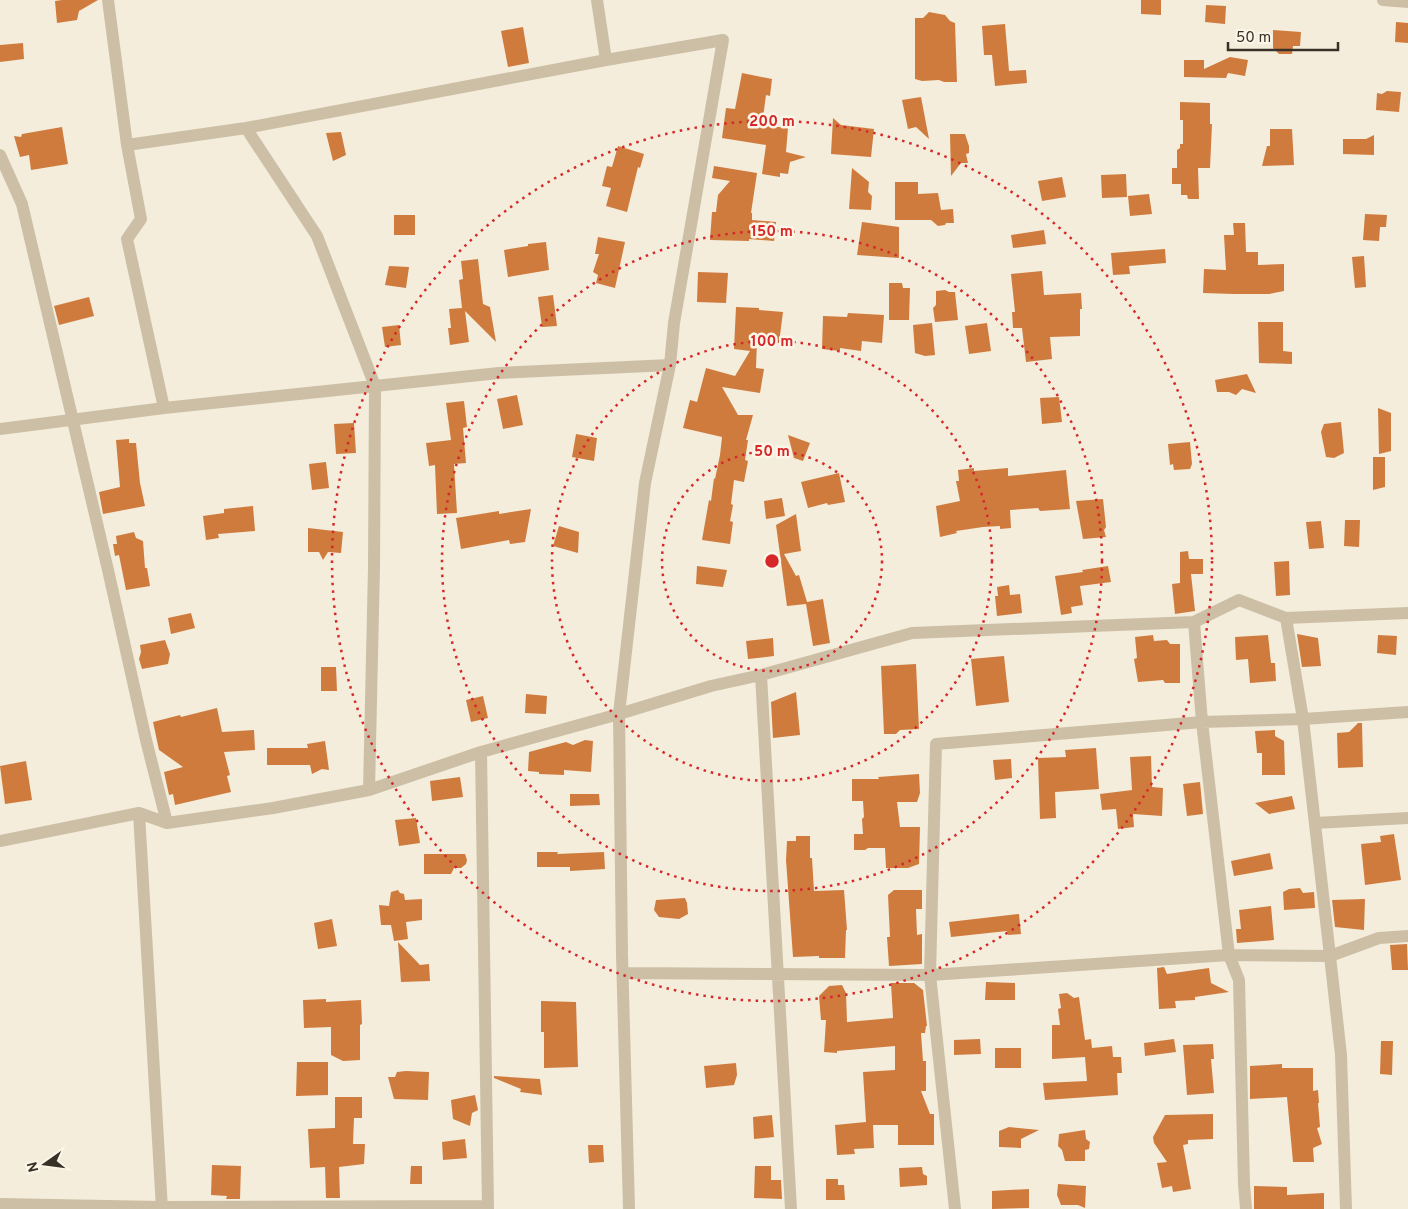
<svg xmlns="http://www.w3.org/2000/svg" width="1408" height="1209" viewBox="0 0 1408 1209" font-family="Overpass,sans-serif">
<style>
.building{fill:#cf7b3e}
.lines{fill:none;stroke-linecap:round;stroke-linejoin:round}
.minor{stroke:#cdbfa6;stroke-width:12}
.ring{fill:none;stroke:#d62828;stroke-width:2.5;stroke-dasharray:2.5 5}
.centre{fill:#d62828;stroke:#fbf6e8;stroke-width:2.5}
.ring-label{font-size:15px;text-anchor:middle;font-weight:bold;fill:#d62828;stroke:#fbf6e8;stroke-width:5;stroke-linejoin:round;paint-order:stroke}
</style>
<rect width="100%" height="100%" fill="#f4eddb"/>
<path class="building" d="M62,0H98L79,11L77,20L57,23L55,1Z
M1141,0H1161V15L1141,14Z
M1206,5L1226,6L1225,24L1205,22Z
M929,12L945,15L950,21L955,23L957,82H944L939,80L922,81L915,79V18H923Z
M1396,22L1408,23V43L1395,42Z
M1005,24L1009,71L1026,70L1027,83L995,86L992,55H984L982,26Z
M523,27L529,63L508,67L501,31Z
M1273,30L1301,32L1300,46H1293L1292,54H1279L1273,48Z
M23,43L24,59L0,62V45Z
M1230,57L1248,60L1245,76L1228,73L1226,78L1184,77V60H1204V69Z
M742,73L772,79L770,96L766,95L762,125L788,128L786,152L806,157L790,162L788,174L780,173V177L762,174L766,145L722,138L726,108L735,109Z
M1387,91L1401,92L1399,112L1376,110L1377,93L1382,94Z
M921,97L929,139L916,127L908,129L902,100Z
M1180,102L1210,103V124H1212L1210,168H1198L1199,199H1188L1187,195H1181V184H1172V168H1177V150L1180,148V144H1183V120H1180Z
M833,118L841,125L874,129L871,157L831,154Z
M62,127L68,164L31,170L29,155L20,157L14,136L21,137L22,134Z
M1270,129H1292L1294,165L1262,166L1267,146H1270Z
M341,132L346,155L333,161L326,133Z
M950,134H965L969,146V153L966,154L968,163H961L951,176Z
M1374,135V155L1343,154V139H1366Z
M618,146L644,154L640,168L638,167L627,212L606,206L611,188L602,186L607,166L612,167Z
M714,166L757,173L751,213H752V220L776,222L774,241L749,239V241L710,240L712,212H716L718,195L730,181L712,178Z
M852,168L869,182L868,192L872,196L871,210L849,209Z
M1126,174L1127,197L1102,198L1101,175Z
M1062,177L1066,197L1042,201L1038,181Z
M895,182H918V194L938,193L941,210L953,209L954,223H946L945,225L938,226L931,220H895Z
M1149,194L1152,214L1130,216L1128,196Z
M1365,214L1387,215L1386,227H1380L1379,241L1363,240Z
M394,215H415V235H394Z
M862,222L899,227V258L857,255Z
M1233,223H1245L1246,252H1258V265L1284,264V291L1269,294H1234L1203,293L1204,269L1226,270L1224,235H1234Z
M1044,230L1046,244L1013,248L1011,235Z
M598,237L625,242L615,288L596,283L598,275L593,272L599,254H595Z
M546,242L549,270L508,277L504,250L528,246V244Z
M1165,249L1166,263L1129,266L1130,274L1113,275L1111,253Z
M1364,256L1366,287L1355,288L1352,257Z
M478,259L483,304L490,307L496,342L465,311L469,342L450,345L448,328H451L449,309L462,308L459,280L463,279L461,261Z
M389,266L409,267L406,288L385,285Z
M1042,271L1044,295L1081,293L1082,309H1080V336L1050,337L1052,359L1026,362L1022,328H1013L1012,312H1015L1011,274Z
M698,272L728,273L726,303L697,302Z
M889,283H902L903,288H910L909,320H889Z
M945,290L949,292H955L958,320L935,322L933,308L936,305V291Z
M553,295L557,326L542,327L538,297Z
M89,297L94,316L59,325L54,306Z
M736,307L759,308V310L783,312L779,343L757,340L756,368L764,369L760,393L722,387L738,415H753L746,440H748L745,460L748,461L744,482L734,480L731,504L733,505L730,521L733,522L730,544L702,540L709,500L711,501L714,478L715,479L720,455L722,437L683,428L690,400L697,402L706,368L735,376L750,351L734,349Z
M848,313L884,315L882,343L862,341L861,351L840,348V351L822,349L823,316L847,317Z
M1258,322H1283V351L1292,352V364L1259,363Z
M932,323L935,355L925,356L915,353L913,325Z
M987,323L991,351L969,354L965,326Z
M399,325L401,345L385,347L382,327Z
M1247,374L1256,393L1242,389L1236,395L1229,392H1217L1215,380Z
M517,395L523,425L503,429L497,399Z
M1059,397L1062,422L1042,424L1040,398Z
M464,401L467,427L463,428L466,463L454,464L457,513L437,514L435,465L429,466L426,443L451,440L446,403Z
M1378,408L1391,413V451L1379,454Z
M1341,422L1344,453L1334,458L1326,457L1321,432L1324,424Z
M354,423L356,453L336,454L334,424Z
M576,434L597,438L594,461L572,457Z
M788,435L810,443L803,461L794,458Z
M129,439V443H136L140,483L145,506L103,514L99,492L120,487L116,440Z
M1190,442L1192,464L1190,469L1174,470L1173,464L1170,465L1168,444Z
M1373,457H1385V487L1373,490Z
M326,462L329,488L312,490L309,464Z
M974,468V471L1008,468V476L1066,470L1070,509L1040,511L1038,508L1010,510L1011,528L1000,529V526L983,527L956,531L957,533L940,537L936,506L960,501L956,481H959L958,470Z
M839,473L845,502L828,505L827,503L808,508L801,482Z
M782,498L785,516L766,519L764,501Z
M1103,499L1106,527L1104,530L1106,537L1083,539L1076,501Z
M253,506L255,531L218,534L219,538L206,540L203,516L224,513V509Z
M531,509L525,542L510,544L509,540L461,549L456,518L499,511V514Z
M796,514L801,551L784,554L796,576L799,575L807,602L823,599L830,643L813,646L806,604L787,606L776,525Z
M1345,520H1360L1359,547L1344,546Z
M1321,521L1324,548L1309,549L1306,522Z
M559,526L579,532L578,553L553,546Z
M308,528L343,532L341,553L328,552L323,560L319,552H308Z
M134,532L136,538L143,541L145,568H147L150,586L126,590L119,555L115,556L113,544H117L116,536Z
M1188,551L1189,559H1203V574H1191L1195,611L1175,614L1172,584L1180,583V552Z
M1289,561L1290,595L1276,596L1274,562Z
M697,566L727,570L723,587L696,584Z
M1108,566L1111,582L1080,586L1083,605L1071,607L1072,613L1061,615L1055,576L1083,572L1082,570Z
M1009,585L1010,595L1020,594L1022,613L997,616L995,596H998L997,587Z
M191,613L195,628L171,634L168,618Z
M1297,634L1318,638L1321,666L1302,667Z
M1153,635L1154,641L1167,640L1170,644H1180V683H1165L1163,680L1138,682L1134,659L1137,658L1135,637Z
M1268,635L1271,663H1275L1276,681L1250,683L1248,659L1236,660L1235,637Z
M1378,635L1397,636L1396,655L1377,653Z
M773,638L774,656L748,659L746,641Z
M165,640L170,654L168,664L142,669L139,659L141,652L140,645Z
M1004,656L1009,702L976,706L971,659Z
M916,664L919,729L900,730L896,734H884L881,666Z
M321,667H336L337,691H321Z
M796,692L800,735L773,738L771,702Z
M526,694L547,696L546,714L525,713Z
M483,696L488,718L471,722L466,700Z
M217,708L222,732L254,730L255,750L224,752L230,775L227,776L231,792L175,805L173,794L169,795L164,772L183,767L159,750L153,722L180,715L181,717Z
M1358,723H1362L1363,767L1338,768L1337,733L1349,732Z
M1275,730V736L1284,741L1285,775H1262V753H1257L1255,731Z
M585,740L593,741L591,772L564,770V775L539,774V772L528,771L529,752L566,742L573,745Z
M325,741L329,770L322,769L312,774L310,765H267V748H308L307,744Z
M1096,748L1099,789L1055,792L1056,818L1040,819L1038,758L1066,757L1065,750Z
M1151,756L1152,787L1163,788L1162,816L1133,814L1134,827L1118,829L1116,809L1102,810L1100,794L1132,790L1130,757Z
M1011,759L1012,778L995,780L993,760Z
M26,761L32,800L5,804L0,766Z
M919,774L920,793L917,802H897L900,827H920L919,864L908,868H886L885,848H868L865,850H854V834H863L862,819L864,817L863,801H852V779H879L878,777Z
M460,777L463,797L432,801L430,781Z
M1200,782L1203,814L1187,816L1183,784Z
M570,794H599L600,805L570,806Z
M1292,796L1295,809L1269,814L1255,803Z
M416,818L420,843L399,846L395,820Z
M1394,834L1401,880L1365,885L1361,844L1381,842L1380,836Z
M796,836H810V858H812L814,891L844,890L847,930H846L845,958H819V956L793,957L786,860L787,841H796Z
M537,852H558L557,854L604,852L605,869L570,871V867H537Z
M1270,853L1273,869L1234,876L1231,861Z
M424,854H465L467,860L466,864L461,868H454L451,874H424Z
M1300,888L1303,893L1314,892L1315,908L1284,910L1283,892L1289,889Z
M398,890L400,893L404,894L405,900L422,899V920L406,922L408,939L394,941L391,925H381L379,905L389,906L391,892Z
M894,890H922V909H916L917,935L922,934V964L889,966L887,937H890L888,895Z
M685,898L687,903L688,914L679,919L659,917L654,910L656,900Z
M1365,899L1364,930L1335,927L1332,900Z
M1271,906L1274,940L1237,943L1236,929H1241L1239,910Z
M1019,914L1021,934L1008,935L1007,931L951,937L949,922Z
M332,919L337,946L318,949L314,923Z
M398,942L420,965L429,964L430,981L401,982Z
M1407,944L1408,970H1392L1390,945Z
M1164,967L1167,974L1209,968L1211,983L1229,992L1195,997V1000L1175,1001L1176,1008L1159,1009L1157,968Z
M986,982L1015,983V1000H985Z
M891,983H914L923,990L927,1026H926L925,1033H921L923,1061H926V1091H921L930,1114H934V1145H898V1125H873L874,1148L854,1149L855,1154L837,1155L835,1125L866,1122L863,1072L895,1070V1046L837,1051V1053L824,1052L826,1020H821L819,996L829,986L842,985L846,993L847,1022L893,1018Z
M1067,993L1074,998L1079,997L1085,1040L1091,1039L1092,1048L1112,1046L1113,1057H1121L1122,1073H1117L1118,1095L1045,1100L1043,1083L1087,1081L1085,1057L1052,1059V1025H1060L1058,1009L1061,1008L1059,994Z
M326,999V1002L361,1000L362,1024L360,1025V1060L343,1061L331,1055V1027L304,1028L303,1000Z
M541,1001L576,1002L578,1067L544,1068V1032H541Z
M980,1039L981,1054L954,1055V1040Z
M1174,1039L1176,1052L1145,1056L1144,1043Z
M1381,1041H1393L1392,1075L1380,1074Z
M1213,1044L1214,1059H1211L1214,1093L1187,1095L1183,1045Z
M995,1048H1021V1068H995Z
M297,1062H328V1095L296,1096Z
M736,1063L737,1075L734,1085L706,1088L704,1066Z
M1282,1064V1068H1313V1091L1318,1090L1319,1103H1318L1320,1127L1317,1128L1322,1144L1313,1148L1314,1162H1293L1287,1097L1250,1099V1066Z
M406,1071L429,1072L428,1100L394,1099L388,1077H395L397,1072Z
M494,1076L540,1079L542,1095L520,1092L521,1089L494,1078Z
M475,1095L478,1110L472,1113L470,1126L453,1119L451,1100Z
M335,1097H362V1118H354L353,1144H365L364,1164L339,1167L340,1198H326L325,1167L310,1168L308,1129L335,1128Z
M1213,1114V1139L1188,1140V1144L1183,1145L1191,1189L1173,1192L1172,1186L1162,1188L1157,1163L1167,1162L1154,1143L1153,1137L1165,1115Z
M772,1115L774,1137L754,1139L753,1117Z
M1009,1127L1039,1130L1021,1139V1148L999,1147V1131Z
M1085,1130L1086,1139L1090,1142L1089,1149L1085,1150V1161H1065L1062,1150L1058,1146L1059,1134Z
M465,1139L467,1158L443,1160L442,1142Z
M588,1145H603L604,1162L589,1163Z
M212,1165L241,1166L240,1199H226L227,1196L211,1195Z
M411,1166H422V1184H410Z
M755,1166H771V1180H781L782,1199L754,1198Z
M922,1167L923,1174L927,1176V1185L900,1187L899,1168Z
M826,1179H838V1185H844L845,1200H826Z
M1058,1184L1086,1186L1085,1208L1078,1205H1061L1057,1195Z
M1254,1186L1287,1187V1195L1324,1193V1209H1254Z
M1029,1189V1208L992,1209V1191Z"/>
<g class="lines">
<path class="minor" d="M108,0L127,145
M597,0L606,60
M1383,0L1408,2
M246,128L317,236L375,386L374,567L369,790
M0,155L22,204L108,570L146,740L167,823
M164,408L499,373L670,365
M0,429L164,408L127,239L141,219L127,145L246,128L606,60L723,40L674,323L670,365L645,483L619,714L622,955L629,1209
M1286,618L1408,613
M1194,622L1202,722L1229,955L1239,980L1244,1184L1246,1209
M761,675L791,1209
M481,752L488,1209
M139,813L162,1209
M1315,823L1408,818
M0,841L139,813L167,823L273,808L369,790L481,752L619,714L711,686L761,675L912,633L1194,622L1239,600L1286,618L1303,719L1330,956L1229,955L930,975L623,973
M0,1204L161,1207L487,1206
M955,1209L930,975L936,744L1202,722L1303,719L1408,712
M1346,1209L1341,1055L1330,956L1379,938L1408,936"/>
</g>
<g class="ring">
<circle cx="772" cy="561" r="110"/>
<circle cx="772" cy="561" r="220"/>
<circle cx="772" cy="561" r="330"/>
<circle cx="772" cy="561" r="440"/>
</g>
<circle cx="772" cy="561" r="8" class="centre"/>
<g class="ring-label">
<text x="772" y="126">200 m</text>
<text x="772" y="236">150 m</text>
<text x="772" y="346">100 m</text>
<text x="772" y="456">50 m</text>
</g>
<g transform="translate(45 1164) rotate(256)" stroke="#fbf6e8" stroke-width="4" paint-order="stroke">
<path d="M0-4L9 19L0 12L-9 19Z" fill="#393027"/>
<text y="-8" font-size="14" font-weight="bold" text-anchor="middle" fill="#393027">N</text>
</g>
<path d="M1228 42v8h110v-8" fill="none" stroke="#393027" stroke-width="2.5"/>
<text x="1236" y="42" font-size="15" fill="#393027" stroke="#fbf6e8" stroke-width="4" paint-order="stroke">50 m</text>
</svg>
